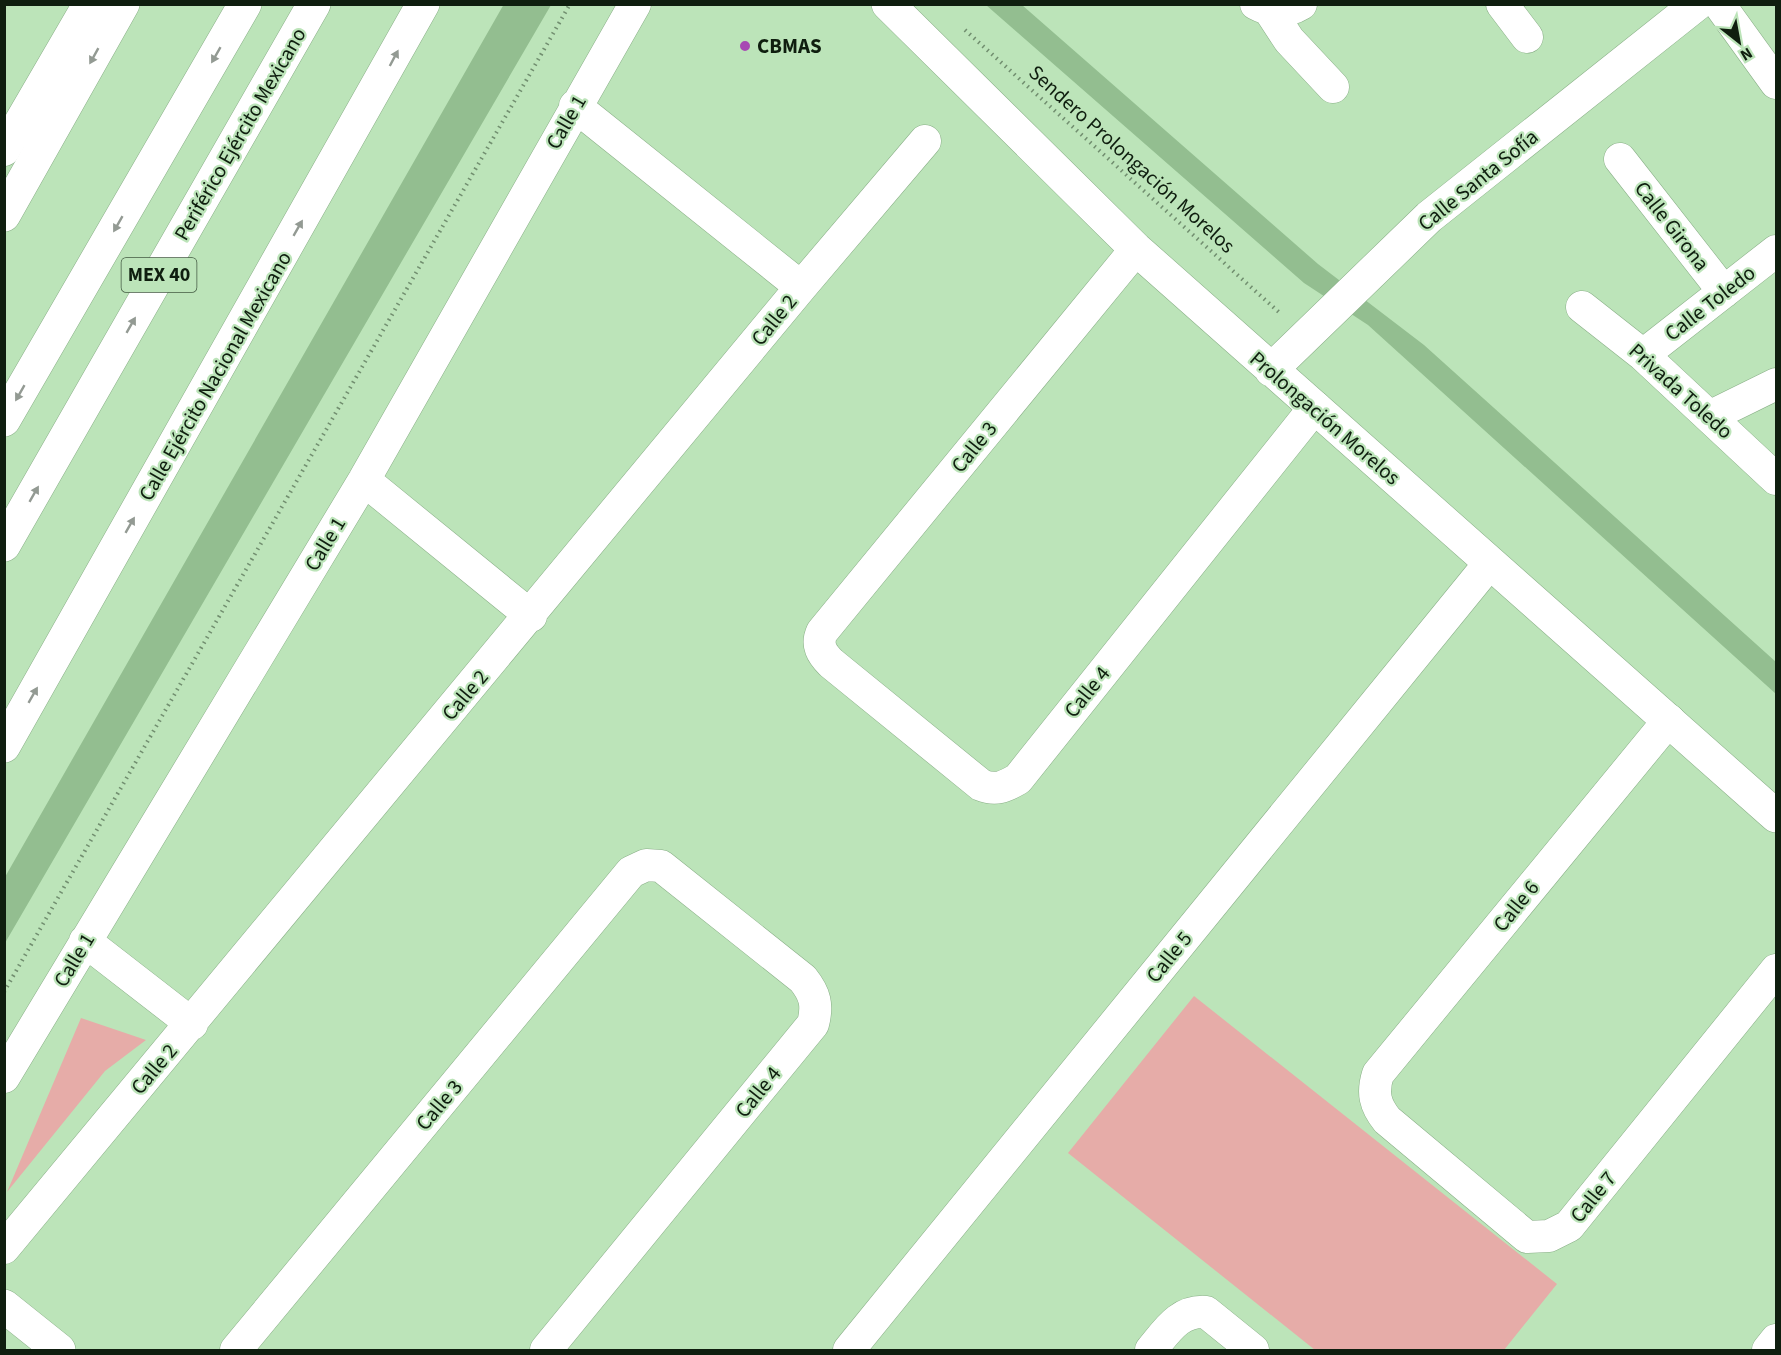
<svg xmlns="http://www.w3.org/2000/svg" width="1781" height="1355" viewBox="0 0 1781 1355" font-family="'Source Sans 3',sans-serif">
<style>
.green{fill:#e6aca8}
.water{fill:#93be90}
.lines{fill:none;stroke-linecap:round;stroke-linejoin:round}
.minor-casing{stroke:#89af87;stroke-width:33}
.tertiary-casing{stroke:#89af87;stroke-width:34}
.trunk-casing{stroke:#89af87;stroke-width:34}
.path{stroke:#718e6f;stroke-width:4;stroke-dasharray:1.5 4.5;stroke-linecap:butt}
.minor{stroke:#fff;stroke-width:32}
.tertiary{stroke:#fff;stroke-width:33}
.trunk{stroke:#fff;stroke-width:33}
.oneway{fill:#939a93}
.poi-dot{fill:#a74ab3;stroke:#bce4b9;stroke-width:2}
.labels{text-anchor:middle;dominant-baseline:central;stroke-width:4.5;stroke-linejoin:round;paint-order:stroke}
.shield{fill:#bce4b9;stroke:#435942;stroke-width:1.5}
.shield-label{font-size:20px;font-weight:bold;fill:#0f1e0f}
.poi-label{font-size:21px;font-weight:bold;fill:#0f1e0f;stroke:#bce4b9;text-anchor:start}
.street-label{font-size:21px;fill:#0f1e0f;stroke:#bce4b9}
</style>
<rect width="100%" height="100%" fill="#bce4b9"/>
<path class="green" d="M1194,996L1557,1284L1504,1350H1315L1068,1153Z
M81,1018L146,1040L105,1071L7,1192Z"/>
<path class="water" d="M504,4L551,5L5,943V877Z
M986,5H1022L1318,264L1424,345L1776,662V694L1368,325L1304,283Z"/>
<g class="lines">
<g class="minor-casing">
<path id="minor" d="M1256,4C1271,12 1286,13 1301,4
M1502,4L1527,37
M1719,4L1776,83
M1270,11L1289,40L1333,87
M575,106L801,287
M4,150L89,4
M1620,159L1724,292
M1136,249L822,632C816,645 822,654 831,663L981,785C996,791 1004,787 1018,779L1315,407
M1582,307L1643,355L1776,479
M1643,355L1776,251
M1711,416L1776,384
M364,480L531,616
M1669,720L1378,1074C1372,1093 1375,1105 1387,1120L1527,1237L1549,1236L1569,1226L1776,970
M85,941L192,1024
M4,1077L364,480L635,4
M4,1248L801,287L925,141
M236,1350L631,872L646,865L661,866L803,979C815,994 818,1005 813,1024L546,1350
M849,1350L1489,564
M1151,1350C1167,1331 1179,1310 1206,1312L1253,1350
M1768,1350L1776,1340"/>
</g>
<g class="tertiary-casing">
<path id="tertiary" d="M888,4L1136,249L1776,816
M4,215L123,4
M1271,370L1429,217L1697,4
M4,746L423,4
M4,1306L59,1350"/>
</g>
<g class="trunk-casing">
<path id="trunk" d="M4,420L245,4
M4,545L314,4"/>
</g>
<path class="path" d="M965,30L1281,314
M4,992L570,4"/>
<use href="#minor" class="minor"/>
<use href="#tertiary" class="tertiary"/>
<use href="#trunk" class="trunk"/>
</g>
<defs><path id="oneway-solid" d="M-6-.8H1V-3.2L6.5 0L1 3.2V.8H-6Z" transform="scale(1.5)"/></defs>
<g class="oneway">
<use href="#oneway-solid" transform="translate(216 55) rotate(120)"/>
<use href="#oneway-solid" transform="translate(94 56) rotate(119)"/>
<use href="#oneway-solid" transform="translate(394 58) rotate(-62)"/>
<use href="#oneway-solid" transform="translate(118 224) rotate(120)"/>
<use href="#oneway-solid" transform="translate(298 228) rotate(-60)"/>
<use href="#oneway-solid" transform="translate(131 325) rotate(-60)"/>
<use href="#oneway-solid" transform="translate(20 393) rotate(120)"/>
<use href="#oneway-solid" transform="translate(34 494) rotate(-60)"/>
<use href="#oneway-solid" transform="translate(130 525) rotate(-60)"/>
<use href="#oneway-solid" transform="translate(33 695) rotate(-60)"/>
</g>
<circle class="poi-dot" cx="745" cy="46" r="6"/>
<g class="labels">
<rect class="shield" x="121.5" y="258" width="75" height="34" rx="4.5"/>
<g class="shield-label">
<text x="159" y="275">MEX 40</text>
</g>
<g class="poi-label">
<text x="757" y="46">CBMAS</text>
</g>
<g class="street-label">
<text transform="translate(566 122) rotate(-60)">Calle 1</text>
<text transform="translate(240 134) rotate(-60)">Periférico Ejército Mexicano</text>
<text transform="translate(1132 159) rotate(42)">Sendero Prolongación Morelos</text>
<text transform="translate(1478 180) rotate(-39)">Calle Santa Sofía</text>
<text transform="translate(1672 226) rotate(52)">Calle Girona</text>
<text transform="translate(1710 303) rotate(-38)">Calle Toledo</text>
<text transform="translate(774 320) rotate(-51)">Calle 2</text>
<text transform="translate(215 376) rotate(-60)">Calle Ejército Nacional Mexicano</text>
<text transform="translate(1681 391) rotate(42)">Privada Toledo</text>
<text transform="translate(1325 418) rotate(41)">Prolongación Morelos</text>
<text transform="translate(974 447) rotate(-51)">Calle 3</text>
<text transform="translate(325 544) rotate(-59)">Calle 1</text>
<text transform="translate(1087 692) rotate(-51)">Calle 4</text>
<text transform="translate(465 695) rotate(-50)">Calle 2</text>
<text transform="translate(1516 906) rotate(-51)">Calle 6</text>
<text transform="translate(1169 957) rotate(-51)">Calle 5</text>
<text transform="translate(74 960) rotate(-59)">Calle 1</text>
<text transform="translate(154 1069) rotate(-50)">Calle 2</text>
<text transform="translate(758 1092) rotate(-51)">Calle 4</text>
<text transform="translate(439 1105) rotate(-50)">Calle 3</text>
<text transform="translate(1593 1197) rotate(-51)">Calle 7</text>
</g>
</g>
<rect width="1781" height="1355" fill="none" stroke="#0f1e0f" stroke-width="12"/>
<g transform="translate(1739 42) rotate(149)" stroke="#bce4b9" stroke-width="4.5" paint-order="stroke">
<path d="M0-4.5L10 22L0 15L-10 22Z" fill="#0f1e0f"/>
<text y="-9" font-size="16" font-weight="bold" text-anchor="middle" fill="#0f1e0f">N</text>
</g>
</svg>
